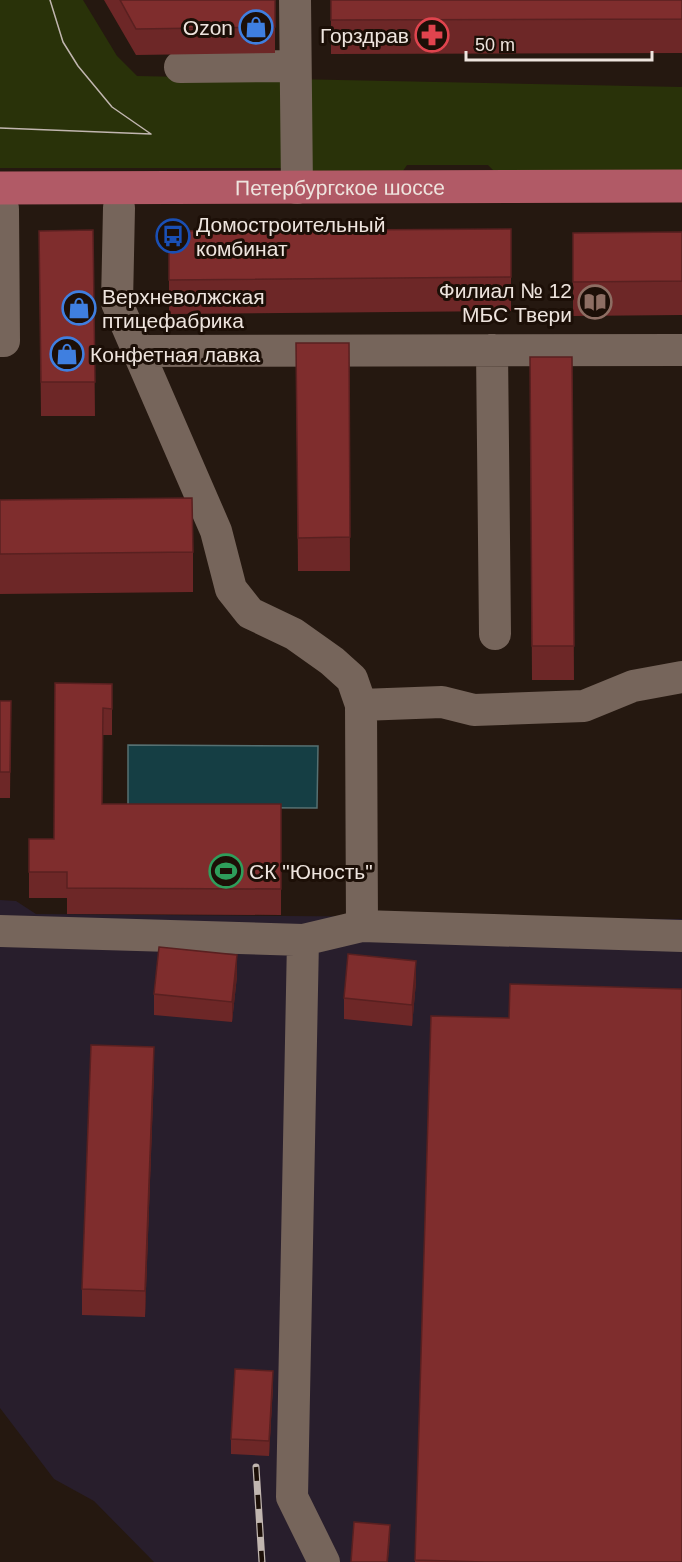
<svg xmlns="http://www.w3.org/2000/svg" width="682" height="1562" viewBox="0 0 682 1562" font-family="Arial,sans-serif">
<style>
.industrial{fill:#281e2c}
.green{fill:#293209}
.water{fill:#153e44;stroke:#567072;stroke-width:1.5}
.lines{fill:none;stroke-linecap:round;stroke-linejoin:round}
.minor{stroke:#76655b;stroke-width:32}
.major{stroke:#b15a66;stroke-width:33}
.tram{stroke:#c1b6b0;stroke-width:1.5}
.rail-casing{stroke:#c1b6b0;stroke-width:7}
.rail{stroke:#1c0f07;stroke-width:4.5;stroke-dasharray:14;stroke-linecap:butt}
.wall{fill:#6d2727}
.shaded-wall{fill:#592020}
.building{fill:#7f2d2d;stroke:#592020;stroke-width:1.5}
.labels{text-anchor:middle;dominant-baseline:central;stroke-width:6;stroke-linejoin:round;paint-order:stroke}
.poi-label{font-size:21px;fill:#eee4de;stroke:#1c0f07;text-anchor:start}
.street-label{font-size:21px;fill:#eee4de;stroke:#1c0f07}
</style>
<rect width="100%" height="100%" fill="#251810"/>
<path class="industrial" d="M0,900L16,901L36,914L682,919V1562H154L94,1501L54,1479L0,1408Z"/>
<path class="green" d="M0,0H83L117,56L137,76L682,87V180H503L488,165H407L396,181L313,182L304,168H0Z"/>
<path class="water" d="M128,745L318,746L317,808L128,807Z"/>
<g class="lines">
<path class="minor" d="M295,0L297,188
M180,67L295,66
M119,208L117,303L216,531L231,589L250,613L294,634L332,661L352,679L361,705L362,926
M0,341H4L3,209
M492,350L495,634
M139,351L682,350
M361,705L442,702L474,710L584,706L633,686L682,677
M0,931L303,940L362,926L682,936
M303,940L292,1497L324,1562"/>
<path class="major" id="s1" d="M0,188L682,186"/>
<path class="tram" d="M50,0L63,42L78,66L112,107L151,134
M0,128L151,134"/>
<g class="rail-casing">
<path id="rail" d="M256,1467L262,1562"/>
</g>
<use href="#rail" class="rail"/>
</g>
<path class="wall" d="M104,0H275V53L136,55Z
M331,0H682V53L331,54Z
M511,229V311L169,314V231Z
M93,230L95,416H41L39,231Z
M682,232V315L573,316V233Z
M296,343H349L350,571H298Z
M530,357H572L574,680H532Z
M0,500L193,552V592L0,594Z
M112,684V735H103L102,804H281V915L67,914V898H29V839H54Z
M0,701H11L10,798H0Z
M237,976L232,1022L154,1015V994Z
M416,982L412,1026L344,1019V998Z
M431,1016L682,1562H415Z
M154,1073L145,1317L82,1315V1289Z
M273,1386L269,1456L231,1454V1439Z"/>
<path class="shaded-wall" d="M237,955V976L232,1022V1002Z
M416,961V982L412,1026V1005Z
M154,1047V1073L145,1317V1291Z
M273,1371V1386L269,1456V1441Z
M390,1525V1539L388,1562H387Z"/>
<path class="building" d="M120,0H275V27L136,29Z
M331,0H682V19L331,20Z
M511,229V277L169,280V231Z
M93,230L95,382H41L39,231Z
M682,232V281L573,282V233Z
M296,343H349L350,537L298,538Z
M530,357H572L574,646H532Z
M192,498L193,552L0,554V500Z
M55,683L112,684V709L103,708L102,804H281V889L67,888V872H29V839H54Z
M0,701H11L10,772H0Z
M159,947L237,955L232,1002L154,994Z
M348,954L416,961L412,1005L344,998Z
M510,984L682,989V1562H484L415,1560L431,1016L509,1018Z
M91,1045L154,1047L145,1291L82,1289Z
M235,1369L273,1371L269,1441L231,1439Z
M354,1522L390,1525L387,1562H351Z"/>
<defs>
<g id="shop-ring" transform="scale(1.725)"><circle r="9.5" fill="#1c0f07" stroke="#3f7fe0" stroke-width="1.5"/><path d="M-5-2.5h2.3a2.7 3.5 0 0 1 5.4 0H5L5.5 6h-11ZM-1.5-2.5h3a1.5 2.3 0 0 0-3 0Z" fill="#3f7fe0"/></g>
<g id="pharmacy-ring" transform="scale(1.725)"><circle r="9.5" fill="#1c0f07" stroke="#e0444e" stroke-width="1.5"/><path d="M-2-6h4v4h4v4h-4v4h-4v-4h-4v-4h4Z" fill="#e0444e"/></g>
<g id="bus-ring" transform="scale(1.725)"><circle r="9.5" fill="#1c0f07" stroke="#1a4fb4" stroke-width="1.5"/><path d="M-5-6H5V4H4V6H2V4H-2V6H-4V4H-5ZM-3.5-4V0h7V-4ZM-3.5 1.2v1.5H-2V1.2ZM2 1.2v1.5H3.5V1.2Z" fill="#1a4fb4"/></g>
<g id="library-ring" transform="scale(1.725)"><circle r="9.5" fill="#1c0f07" stroke="#8d6e63" stroke-width="1.5"/><path d="M-6-4Q-3-5.5-.7-3.5V5Q-3 3-6 4ZM6-4Q3-5.5 .7-3.5V5Q3 3 6 4Z" fill="#8d6e63"/></g>
<g id="stadium-ring" transform="scale(1.725)"><circle r="9.5" fill="#1c0f07" stroke="#2e9e5b" stroke-width="1.5"/><path d="M0-5a6.5 5 0 1 0 0 10a6.5 5 0 1 0 0-10ZM-3.5-1.8h7v3.6h-7Z" fill="#2e9e5b"/></g>
</defs>
<g fill-rule="evenodd">
<use href="#shop-ring" x="256" y="27"/>
<use href="#pharmacy-ring" x="432" y="35"/>
<use href="#bus-ring" x="173" y="236"/>
<use href="#library-ring" x="595" y="302"/>
<use href="#shop-ring" x="79" y="308"/>
<use href="#shop-ring" x="67" y="354"/>
<use href="#stadium-ring" x="226" y="871"/>
</g>
<g class="labels">
<g class="poi-label">
<text x="233" y="27" text-anchor="end">Ozon</text>
<text x="409" y="35" text-anchor="end">Горздрав</text>
<text x="196" y="224">Домостроительный<tspan x="196" dy="24">комбинат</tspan></text>
<text x="572" y="290" text-anchor="end">Филиал № 12<tspan x="572" dy="24">МБС Твери</tspan></text>
<text x="102" y="296">Верхневолжская<tspan x="102" dy="24">птицефабрика</tspan></text>
<text x="90" y="354">Конфетная лавка</text>
<text x="249" y="871">СК "Юность"</text>
</g>
<g class="street-label">
<text stroke="none"><textPath href="#s1" startOffset="340">Петербургское шоссе</textPath></text>
</g>
</g>
<path d="M466 51v9h186v-9" fill="none" stroke="#eee4de" stroke-width="3"/>
<text x="475" y="51" font-size="18" fill="#eee4de" stroke="#1c0f07" stroke-width="4.5" paint-order="stroke">50 m</text>
</svg>
